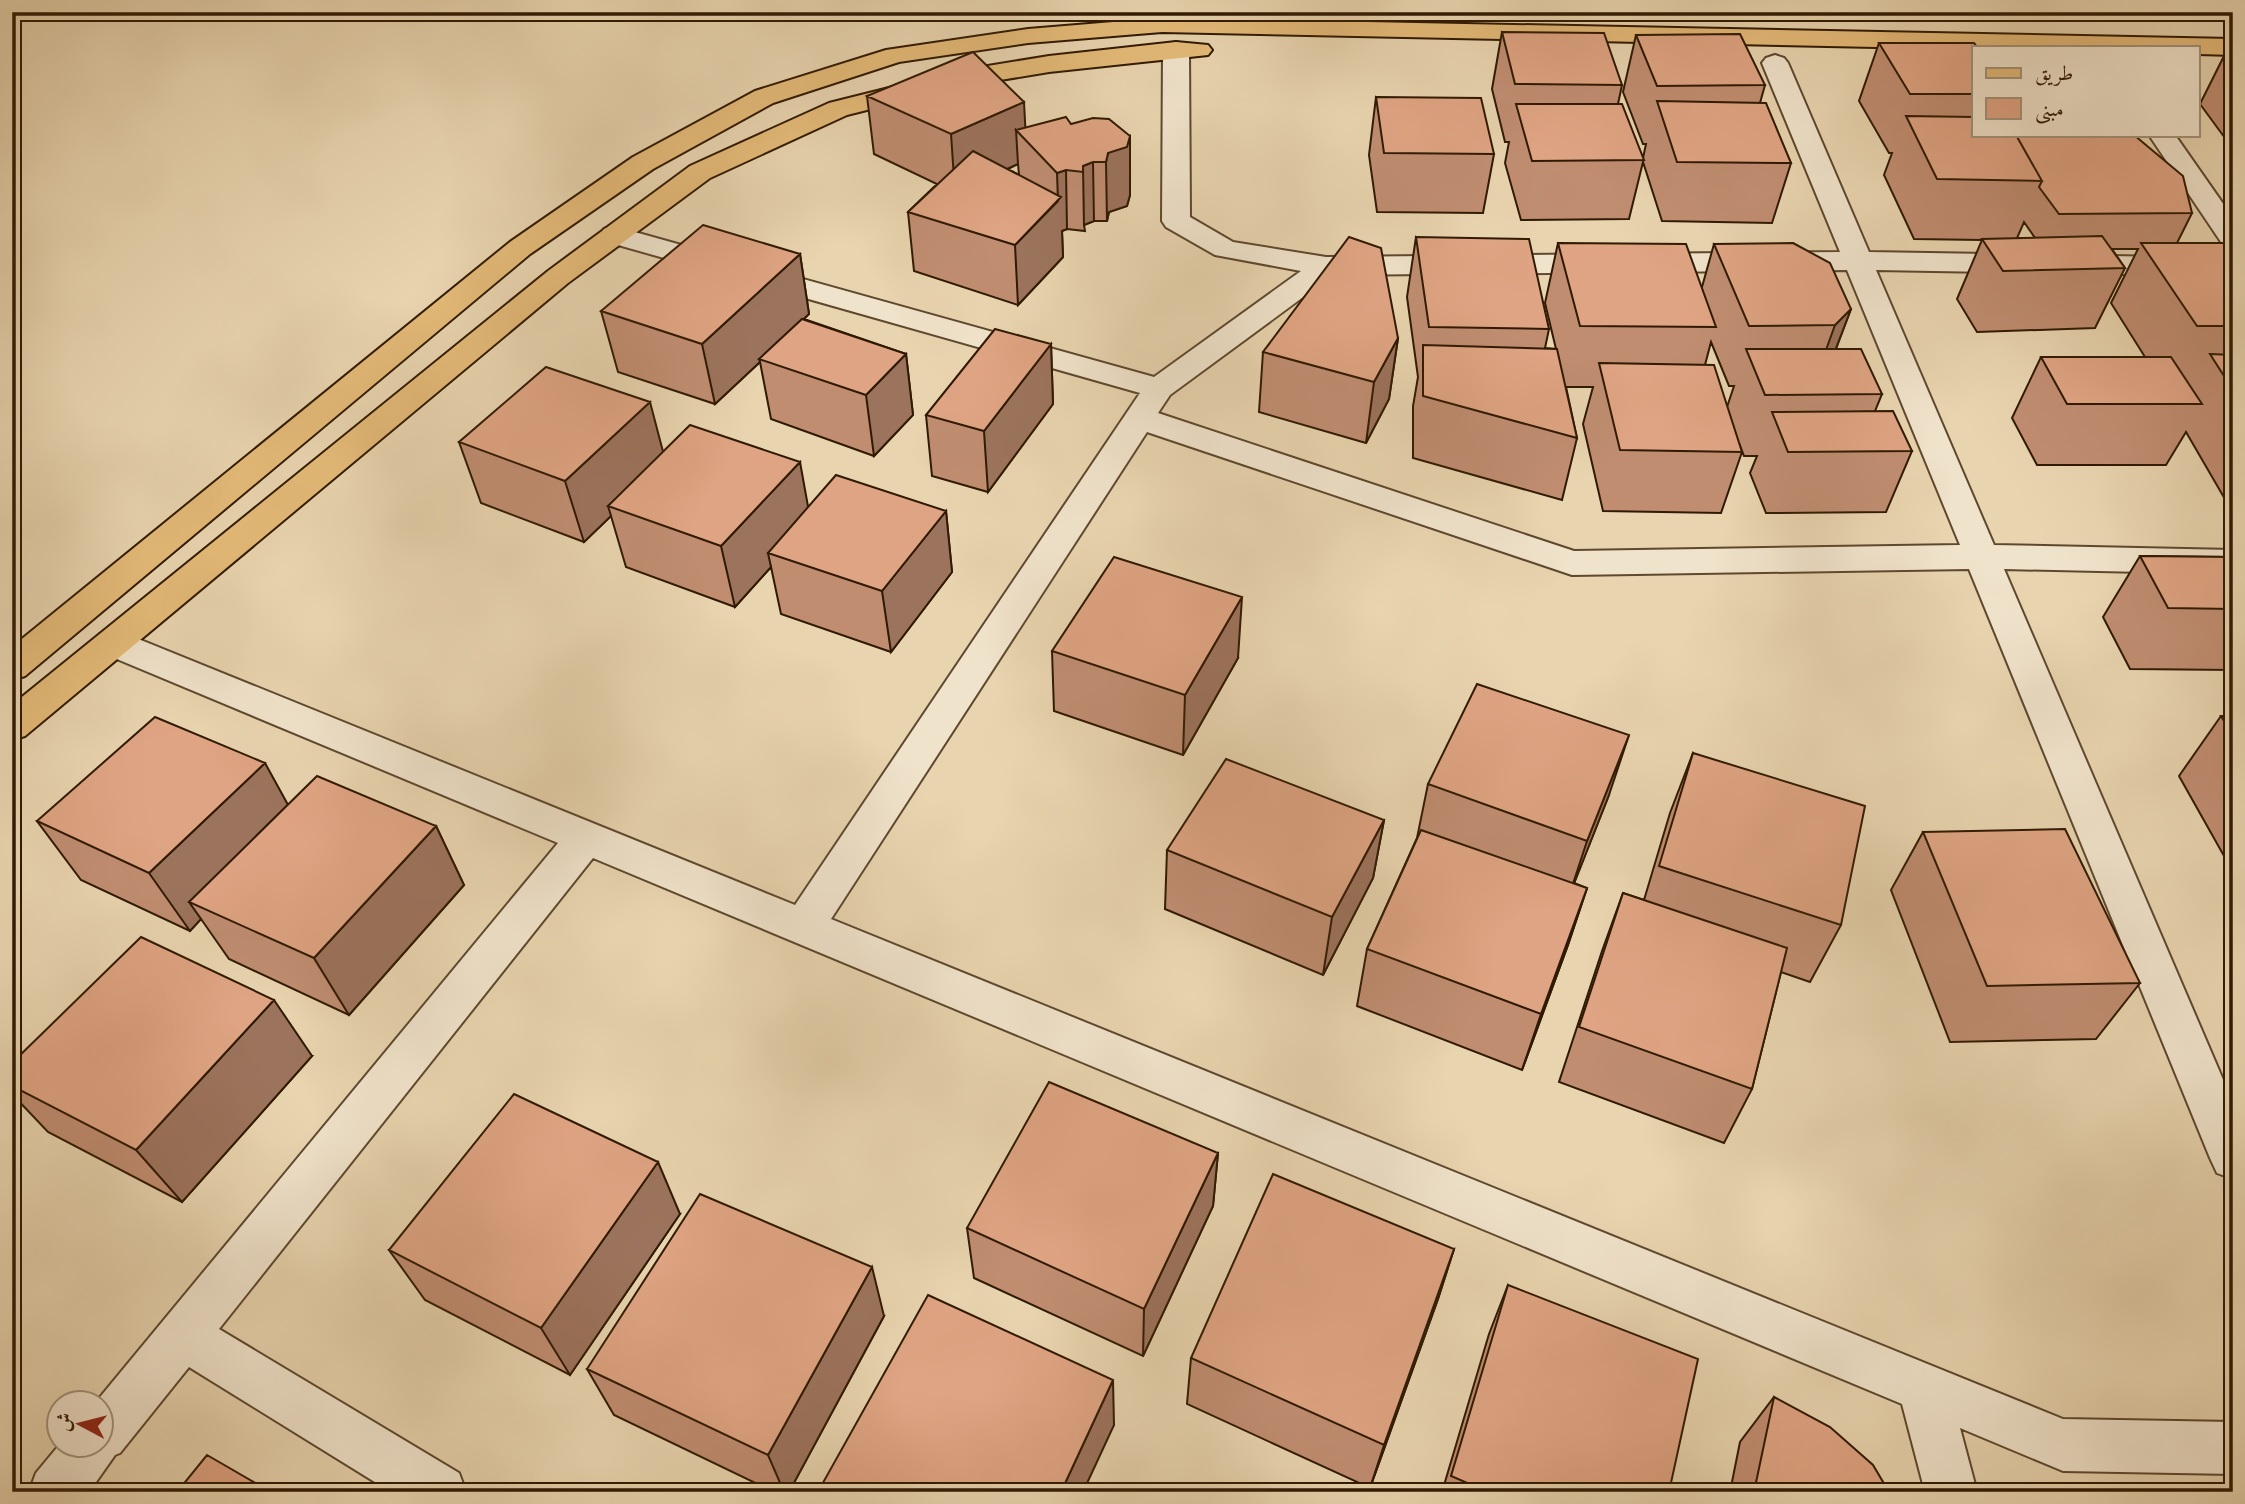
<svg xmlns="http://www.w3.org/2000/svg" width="2245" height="1504" viewBox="0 0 2245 1504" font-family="'IM FELL English',Amiri,serif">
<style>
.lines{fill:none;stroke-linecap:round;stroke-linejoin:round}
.minor-casing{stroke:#5e482e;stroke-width:4}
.major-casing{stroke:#301a03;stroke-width:4}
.minor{fill:#f0e3cb;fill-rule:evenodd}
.major{fill:#e4ba78;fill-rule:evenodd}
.wall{fill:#c08d71;stroke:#301a03;stroke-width:2;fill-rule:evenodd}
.shaded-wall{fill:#9c735c;stroke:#301a03;stroke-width:2}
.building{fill:#dfa483;stroke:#301a03;stroke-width:2}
</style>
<rect width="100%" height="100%" fill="#e8d4af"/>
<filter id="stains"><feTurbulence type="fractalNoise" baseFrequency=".00286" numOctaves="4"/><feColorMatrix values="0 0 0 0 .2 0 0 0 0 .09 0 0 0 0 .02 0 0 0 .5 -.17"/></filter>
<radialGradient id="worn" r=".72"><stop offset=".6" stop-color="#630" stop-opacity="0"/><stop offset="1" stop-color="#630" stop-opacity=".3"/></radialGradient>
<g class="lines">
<g class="minor-casing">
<path id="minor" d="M1176,42L1185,45L1189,50L1190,217L1233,242L1326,257L1840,252L1762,63L1766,58L1775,55L1784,58L1788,63L1869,252L2233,258V276L1876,270L1994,545L2233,550V574L2004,569L2233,1103V1179L2217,1173L2210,1158L1969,569L1572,575L1147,432L831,919L2063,1419L2233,1422V1474L2063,1471L1960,1428L1977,1492H1925L1902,1404L593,858L219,1329L459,1473L466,1492H391L189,1367L120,1453L115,1455L89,1492H29L36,1473L60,1444H102V1402H96L558,843L100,652L95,643L100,634L113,630L126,634L795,905L1140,393L604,241L600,235L604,229L614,226L624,229L1154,377L1301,271L1215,255L1166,227L1162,221L1163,50L1167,45ZM1847,270L1960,545L1574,551L1158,413L1170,395L1333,275Z
M2149,135H2175L2233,218V248L2223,245Z"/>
</g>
<g class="major-casing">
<path id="major" d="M1162,18L2233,39V55L2198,54V47L1974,49L1162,32L1028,43L899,62L773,103L653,169L530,254L25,676L12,680V647L510,242L633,157L755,91L886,50L1028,29Z
M1176,42L1208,45L1212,50L1208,55L1049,72L958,87L847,115L710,178L568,283L25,736L12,740V705L548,271L690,166L829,103L957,71L1049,56Z"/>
</g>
<use href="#minor" class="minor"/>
<use href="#major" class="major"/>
</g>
<path class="wall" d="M1502,32L1622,85L1618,104L1643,158L1646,144H1643L1623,92L1636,35L1765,85L1760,103L1791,163L1772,223L1662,221L1643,162L1629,219L1521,220L1505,163L1509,142H1505L1492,89Z
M1879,43L1974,47V135L2192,213L2177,243H2233V513L2186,432L2166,465H2037L2012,418L2041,357H2145L2111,303L2138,249H2112L2125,268L2095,328L1977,332L1957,299L1982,240L1914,239L1884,175L1892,153H1889L1859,101ZM2024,222L2035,238H2017Z
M2229,46L2233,47V149L2200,104Z
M867,96L1025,128L1071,124L1130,136V195L1127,206L1109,212L1107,221H1094L1084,225L1085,231L1067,229L1062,231L1063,257L1018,305L914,271L908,212L937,184L874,154ZM1018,164L1019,175L1008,169Z
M1376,97L1494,154L1483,213L1377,212L1369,155Z
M1416,237L1549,329L1545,348L1556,349L1545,303L1558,243L1702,287L1714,244L1851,309L1836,349L1882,394L1875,411L1912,451L1886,512L1766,513L1750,473L1757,456H1744L1739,443L1742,452L1721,513L1603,511L1583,424L1593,387H1566L1577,438L1562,500L1413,458V406L1418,377L1407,297ZM1711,342L1729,386H1734L1727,407L1705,365Z
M800,254L809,314L804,319L906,354L913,415L874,456L771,419L760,362L715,404L618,372L601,311Z
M1398,338L1389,399L1366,443L1259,412L1263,352Z
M1051,344L1053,404L988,492L932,476L926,415Z
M459,442L663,452L808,507L946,511L952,572L891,652L781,614L771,567L735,607L626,567L611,516L584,542L481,503Z
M2140,556L2233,557V670L2130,669L2103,617Z
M1052,651L1238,658L1183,755L1054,711Z
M2221,716H2233V872L2179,776Z
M1693,753L1841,925L1810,982L1781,972L1752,1089L1724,1143L1559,1082L1602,951L1623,893L1644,900L1670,813Z
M1428,784L1609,795L1574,883L1587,888L1568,945L1522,1070L1357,1006L1367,949L1417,838Z
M288,804L436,826L464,885L349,1015L229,959L201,919L190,931L81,880L37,821Z
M1384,820L1373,878L1323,975L1165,909L1167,850Z
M1923,832L2140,983L2096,1039L1950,1042L1891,890Z
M312,1056L182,1202L48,1132L12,1094V1063Z
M1218,1153L1213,1206L1143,1356L974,1278L967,1228Z
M680,1214L570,1375L425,1300L389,1250Z
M1454,1249L1438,1299L1370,1488L1187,1404L1191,1358Z
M1508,1285L1669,1492H1442L1489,1334Z
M884,1316L789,1492H774L614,1415L587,1369Z
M1774,1397L1889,1492H1730L1740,1442Z"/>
<path class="shaded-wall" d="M1024,102L1026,140L1016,130L1018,164L955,193L951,134Z
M1130,136V195L1127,206L1109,212L1107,221L1106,162L1108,153Z
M1093,162L1094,221L1084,225L1083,166Z
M1066,170L1067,229L1062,231L1063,257L1018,305L1015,245L1058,201L1057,173Z
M800,254L809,314L762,359H759L760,362L715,404L702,344Z
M1851,309L1828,369L1813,386L1835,325Z
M1398,338L1389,399L1366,443L1374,382Z
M1051,344L1053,404L988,492L984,431Z
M906,354L913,415L874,456L866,395Z
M650,402L666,463L608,506L611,516L584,542L565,481Z
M800,462L811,523L768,553L771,567L735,607L721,546Z
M946,511L952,572L891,652L882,591Z
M1242,597L1238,658L1183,755L1185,695Z
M1629,735L1609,795L1568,899L1587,841Z
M265,763L298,823L189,902L201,919L190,931L149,873Z
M1384,820L1373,878L1323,975L1332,917Z
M436,826L464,885L349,1015L314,958Z
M1587,888L1568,945L1522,1070L1541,1014Z
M274,1000L312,1056L182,1202L136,1150Z
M1218,1153L1213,1206L1143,1356L1144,1309Z
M658,1162L680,1214L570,1375L541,1328Z
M1454,1249L1438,1299L1370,1488L1384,1445Z
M872,1267L884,1316L789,1492H784L768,1455Z
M1113,1380L1114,1425L1083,1492H1061Z"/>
<path class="building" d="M1502,32L1604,33L1622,85L1515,84Z
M1740,34L1765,85L1657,86L1636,35Z
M1879,43H1974L1977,47H1974V94H1910Z
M973,52L1024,102L951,134L867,96Z
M1376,97L1481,98L1494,154L1384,153Z
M1657,101L1766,103L1791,163L1677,162Z
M1516,104H1622L1644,160L1532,161Z
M1906,116L1974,117V135H2016L2042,181L1937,179Z
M1066,117L1071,124L1093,118L1109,119L1130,136L1127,147L1108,153L1106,162H1093L1083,166V172L1066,170L1057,173L1016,130Z
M2016,135H2134L2183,176L2192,213L2059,214L2039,187L2042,181Z
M973,151L1061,197L1015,245L908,212Z
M703,225L800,254L702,344L601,311Z
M2102,236L2125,268L2003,271L1982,239Z
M1349,237L1381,248L1398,338L1374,382L1263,352Z
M1416,237L1529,239L1549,329L1429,327Z
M1558,243L1686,244L1716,327L1580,326Z
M1793,243L1830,263L1851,309L1835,325L1749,326L1714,244Z
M2141,243H2233V326H2197Z
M802,319L906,354L866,395L759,359Z
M995,329L1051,344L984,431L926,415Z
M1423,345L1557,349L1577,438L1423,396Z
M1746,349H1861L1882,394L1765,395Z
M2210,354L2233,355V390Z
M2041,357H2171L2202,404H2067Z
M1599,363L1714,365L1742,452L1620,450Z
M546,367L650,402L565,481L459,442Z
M1893,411L1912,451L1788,452L1772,412Z
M690,425L800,462L721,546L608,506Z
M836,475L946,511L882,591L768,553Z
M2140,556L2233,557V609L2168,608Z
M1114,557L1242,597L1185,695L1052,651Z
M1477,684L1629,735L1587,841L1428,784Z
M2221,716H2233V736Z
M155,717L265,763L149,873L37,821Z
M1693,753L1865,806L1841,925L1659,866Z
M1226,759L1384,820L1332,917L1167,850Z
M317,776L436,826L314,958L189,902Z
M2065,829L2140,983L1987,986L1923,832Z
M1421,830L1587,888L1541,1014L1367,949Z
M1623,893L1787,948L1752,1089L1579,1027Z
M141,937L274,1000L136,1150L12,1086V1063Z
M1049,1082L1218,1153L1144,1309L967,1228Z
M514,1094L658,1162L541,1328L389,1250Z
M1273,1174L1454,1249L1384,1445L1191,1358Z
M700,1194L872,1267L768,1455L587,1369Z
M1508,1285L1698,1359L1669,1492H1488L1451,1476Z
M928,1295L1113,1380L1061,1492H827L820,1488Z
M1774,1397L1830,1427L1873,1465L1889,1492H1754Z
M207,1455L271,1492H177Z"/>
<rect width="2245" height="1504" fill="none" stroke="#e8d4af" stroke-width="42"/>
<rect x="14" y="14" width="2217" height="1476" fill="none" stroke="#301a03" stroke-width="3.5"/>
<rect x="21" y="21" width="2203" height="1462" fill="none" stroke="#301a03" stroke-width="2"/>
<rect x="1972" y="46" width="228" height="91" fill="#f0e3cb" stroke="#a3937b" stroke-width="2"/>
<rect x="1986" y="68" width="35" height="10" fill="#e4ba78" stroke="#a3937b" stroke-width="2"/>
<text x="2035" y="80" font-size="21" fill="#301a03">طريق</text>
<rect x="1986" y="98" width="35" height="21" fill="#dfa483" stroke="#a3937b" stroke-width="2"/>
<text x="2035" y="116" font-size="21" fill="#301a03">مبنى</text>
<g transform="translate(80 1424) rotate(277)"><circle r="33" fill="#f0e3cb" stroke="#a3937b" stroke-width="2"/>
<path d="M0-5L12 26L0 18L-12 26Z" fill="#8f2418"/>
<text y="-10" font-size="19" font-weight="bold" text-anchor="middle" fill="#301a03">ش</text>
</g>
<rect width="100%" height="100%" filter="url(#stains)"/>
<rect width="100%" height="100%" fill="url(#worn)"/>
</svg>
